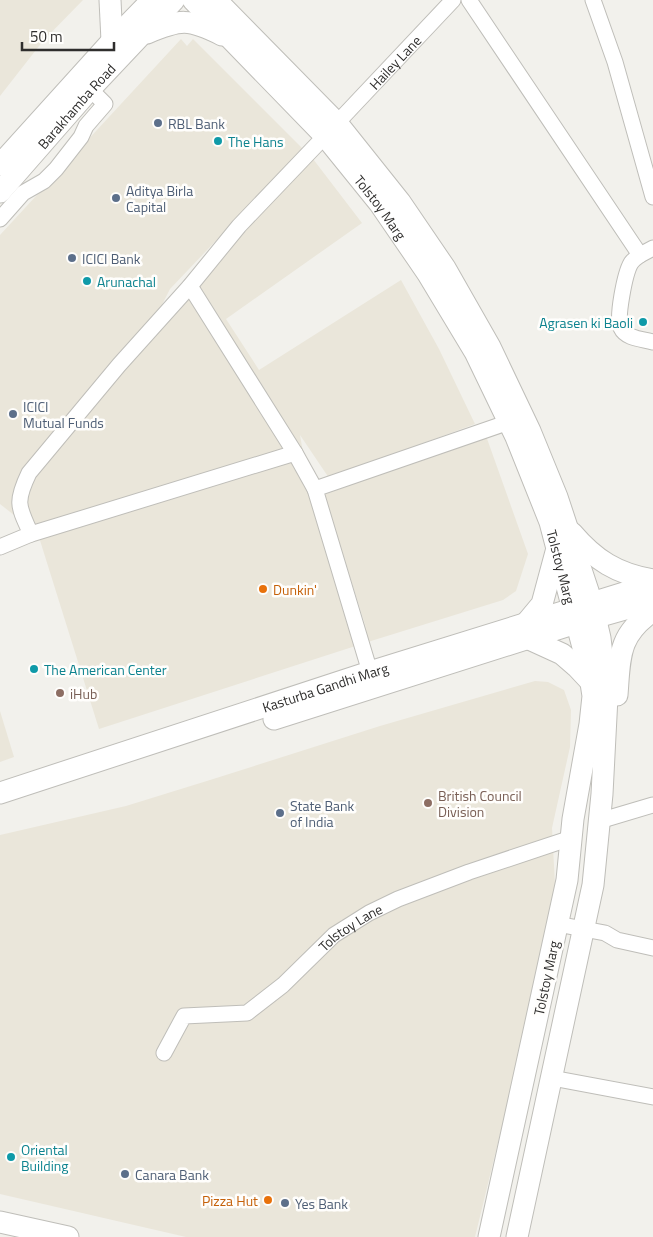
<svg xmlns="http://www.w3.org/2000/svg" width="653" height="1237" viewBox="0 0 653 1237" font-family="'Titillium Web',sans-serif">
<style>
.built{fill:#eae6da}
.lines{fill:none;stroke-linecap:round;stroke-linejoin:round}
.minor-casing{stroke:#bfbeb9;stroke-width:17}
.secondary-casing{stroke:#bfbeb9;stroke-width:23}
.minor{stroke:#fff;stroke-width:15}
.secondary{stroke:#fff;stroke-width:21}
.service-dot{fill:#5c6f8a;stroke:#fffefc;stroke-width:2}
.culture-dot{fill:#0f9aa8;stroke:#fffefc;stroke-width:2}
.food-dot{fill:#e8710a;stroke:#fffefc;stroke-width:2}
.education-dot{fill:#8d6e63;stroke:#fffefc;stroke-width:2}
.labels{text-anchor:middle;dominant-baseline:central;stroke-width:5;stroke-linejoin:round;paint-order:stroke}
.street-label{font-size:14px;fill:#2f2e2d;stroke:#fffefc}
.service-label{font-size:14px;fill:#4e5e75;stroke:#fffefc;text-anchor:start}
.culture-label{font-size:14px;fill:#0d838f;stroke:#fffefc;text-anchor:start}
.food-label{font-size:14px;fill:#c56008;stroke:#fffefc;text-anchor:start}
.education-label{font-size:14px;fill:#785e54;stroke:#fffefc;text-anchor:start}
</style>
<rect width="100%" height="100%" fill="#f2f1ec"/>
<path class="built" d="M0,0H83L43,41L0,96Z
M181,39L187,46L193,39L303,149L170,289L133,362L197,281L310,155L362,223L226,319L259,370L401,280L439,349L475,424L329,478L300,435L309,487L367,631L324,495L485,433L528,554L516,591L503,600L371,641L99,729L38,534L0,504V235Z
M535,681L548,682L564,690L571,710L570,747L552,828L556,904L475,1237H186L0,1194V835L126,806L210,780L380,726Z
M0,711L14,757L0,762Z"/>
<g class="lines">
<g class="minor-casing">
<g id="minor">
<path d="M469,0L640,255L653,248"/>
<path d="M593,0L615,62L653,197"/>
<path id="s1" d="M337,123L453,0"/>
<path d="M0,219L23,193L44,181L56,169L81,137L86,126L105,104L90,89"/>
<path d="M640,255C637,257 633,260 631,263C625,273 616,318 621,328C626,339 643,339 653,342"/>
<path d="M295,453L315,489"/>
<path d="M31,534L295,453L190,286"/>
<path d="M0,547L31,534C18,506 15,502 29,473L119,365L190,286L239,226L325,136"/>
<path d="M370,672L315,489L509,422"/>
<path d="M599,821L653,805"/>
<path d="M557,924L605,933L617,940L653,948"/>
<path id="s2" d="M164,1053L184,1016L247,1013L283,985L334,935L369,913L398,899L469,872L571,838"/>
<path d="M552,1078L653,1097"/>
</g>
</g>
<g class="secondary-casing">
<g id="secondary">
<path d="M110,0L112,41"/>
<path id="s3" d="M193,0L325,136L380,204L428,274L475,352L516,437L550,522L589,670L593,696L590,724L573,819L567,880L489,1237"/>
<path d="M216,0L337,123L400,202L445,268L490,347L530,431L557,497L592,603L600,638L607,697L602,794L593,885L517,1237"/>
<path d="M147,33C181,19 188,18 222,35"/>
<path d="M0,165L112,41L152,0"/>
<path id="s4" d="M0,192L90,89L174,0"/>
<path d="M572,533C595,560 617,574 653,580"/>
<path d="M527,622L542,604L556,552"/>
<path d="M527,638L562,654L577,667L591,682"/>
<path d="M617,695C620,656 618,635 653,611"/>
<path d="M274,719L576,623L653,601"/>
<path id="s5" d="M0,793L370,672L653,584"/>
<path d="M0,1222L68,1237"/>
</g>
</g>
<use href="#minor" class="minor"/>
<use href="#secondary" class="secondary"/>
</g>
<g class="service-dot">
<circle cx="158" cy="123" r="5"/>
<circle cx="116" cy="198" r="5"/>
<circle cx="72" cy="258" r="5"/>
<circle cx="13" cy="414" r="5"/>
<circle cx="280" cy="813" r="5"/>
<circle cx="125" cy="1174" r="5"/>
<circle cx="285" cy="1203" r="5"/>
</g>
<g class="culture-dot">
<circle cx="218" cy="141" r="5"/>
<circle cx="87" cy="281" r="5"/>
<circle cx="643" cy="322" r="5"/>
<circle cx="34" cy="669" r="5"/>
<circle cx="11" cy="1157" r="5"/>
</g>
<g class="food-dot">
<circle cx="263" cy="589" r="5"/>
<circle cx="268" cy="1200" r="5"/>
</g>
<g class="education-dot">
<circle cx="60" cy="693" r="5"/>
<circle cx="428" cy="803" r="5"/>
</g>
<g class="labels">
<g class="street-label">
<text stroke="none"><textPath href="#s1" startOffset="84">Hailey Lane</textPath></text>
<text stroke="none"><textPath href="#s4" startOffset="115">Barakhamba Road</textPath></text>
<text stroke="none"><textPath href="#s3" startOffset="280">Tolstoy Marg</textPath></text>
<text stroke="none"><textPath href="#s3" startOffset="685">Tolstoy Marg</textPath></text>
<text stroke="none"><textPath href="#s5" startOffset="342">Kasturba Gandhi Marg</textPath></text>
<text stroke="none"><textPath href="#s2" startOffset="240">Tolstoy Lane</textPath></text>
<text transform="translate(546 978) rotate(-78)">Tolstoy Marg</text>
</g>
<g class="service-label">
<text x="168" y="123">RBL Bank</text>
<text x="126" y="190">Aditya Birla<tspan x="126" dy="16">Capital</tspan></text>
<text x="82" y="258">ICICI Bank</text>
<text x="23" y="406">ICICI<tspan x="23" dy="16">Mutual Funds</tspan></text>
<text x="290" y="805">State Bank<tspan x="290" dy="16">of India</tspan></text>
<text x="135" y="1174">Canara Bank</text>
<text x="295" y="1203">Yes Bank</text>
</g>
<g class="culture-label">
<text x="228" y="141">The Hans</text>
<text x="97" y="281">Arunachal</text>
<text x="633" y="322" text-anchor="end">Agrasen ki Baoli</text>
<text x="44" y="669">The American Center</text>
<text x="21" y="1149">Oriental<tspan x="21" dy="16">Building</tspan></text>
</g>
<g class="food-label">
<text x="273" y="589">Dunkin'</text>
<text x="258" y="1200" text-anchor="end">Pizza Hut</text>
</g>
<g class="education-label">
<text x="70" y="693">iHub</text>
<text x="438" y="795">British Council<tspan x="438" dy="16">Division</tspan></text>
</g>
</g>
<path d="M22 42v8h92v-8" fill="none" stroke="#2f2e2d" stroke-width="2.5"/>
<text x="30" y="42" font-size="15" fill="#2f2e2d" stroke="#fffefc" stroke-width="4" paint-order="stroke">50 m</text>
</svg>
